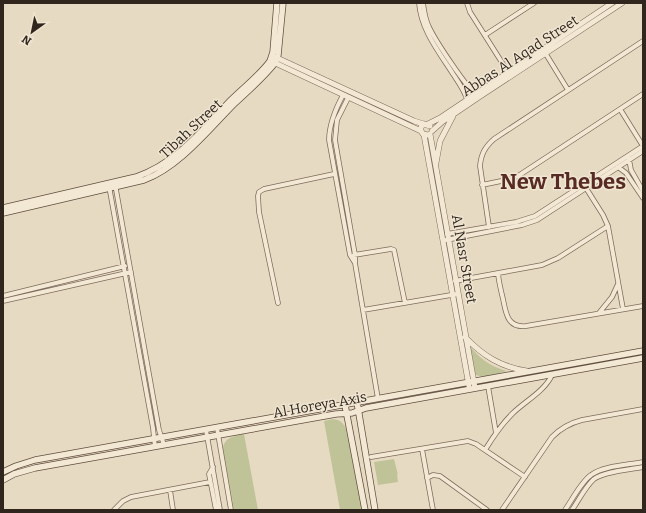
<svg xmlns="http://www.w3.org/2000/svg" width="646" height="513" viewBox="0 0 646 513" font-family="Bitter,serif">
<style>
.green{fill:#c0c398}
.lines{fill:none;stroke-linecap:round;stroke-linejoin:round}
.minor-casing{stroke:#7e6c5c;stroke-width:5.5}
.tertiary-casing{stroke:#7e6c5c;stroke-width:6}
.secondary-casing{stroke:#604e3f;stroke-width:7}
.minor{stroke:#f3e8d4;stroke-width:4}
.tertiary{stroke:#f3e8d4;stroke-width:5}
.secondary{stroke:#f3e8d4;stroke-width:5.5}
.labels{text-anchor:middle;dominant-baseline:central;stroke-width:3;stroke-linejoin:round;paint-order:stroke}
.street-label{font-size:14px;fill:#30261e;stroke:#efe5d1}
.town-label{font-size:22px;font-weight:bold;fill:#572b23;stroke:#efe5d1}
</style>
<rect width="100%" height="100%" fill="#e7dac2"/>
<path class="green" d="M469,345C479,358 491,367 507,371C498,373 478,382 473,371C470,366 470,352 469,345Z
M333,419C340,420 343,422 346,429L362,510H340L324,421Z
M244,434L258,510H234L223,448C225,437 234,436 244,434Z
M394,459L398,475L397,474L398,482L378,485L374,462Z"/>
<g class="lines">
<g class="minor-casing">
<path id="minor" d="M419,3C421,30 439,52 453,74C459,83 465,91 468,102
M423,3C424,11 425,19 429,27C435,40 467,89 477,95
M467,3L470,12L508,72
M485,35L534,3
M544,51L568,90
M343,95C335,110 329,124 329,140L350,255L355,263
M348,98L337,120L335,140L355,255V263L378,399
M620,109L643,146
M629,159L631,170L643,191
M618,167L626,173L643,198
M115,184L159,430L164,445
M482,185L506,180L518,176L643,94
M109,186L153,428L155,447
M586,188L603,215L608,226L623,309
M489,227L480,166C481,154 485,147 494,139L643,41
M447,234L516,222L535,216L643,146
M446,240L522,225L537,220L643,151
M354,255L391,249L394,250L405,303
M498,274C499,282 501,291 503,299C506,313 507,328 526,326L643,306
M455,281L542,265L558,258L608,226
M3,296L125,266
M3,301L131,272
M278,303L259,212L258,196L259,192L264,189L334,174
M363,310L457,294
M599,313L612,297L618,284
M488,386L496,433
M217,428L231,510
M206,430L220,510
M422,449L433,510
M485,450C493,437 501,425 512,414C525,401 544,392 552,375
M371,457L468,441L476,444L525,477
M213,467L209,474L216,510
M427,478L433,475L440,476L487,510
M170,490L173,510
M114,510L123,501L131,497L210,482
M502,510L552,437C561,428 570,423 582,420L643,409
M565,510C572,500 581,482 591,475C603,466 628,465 643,462
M572,510C579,500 585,487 594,479C605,471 629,470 643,467"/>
</g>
<g class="tertiary-casing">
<path id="tertiary" d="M275,57L414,121L430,126
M271,61L421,131
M424,124L421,127V131L423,134L428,135
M428,124L440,118L612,3
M432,131L442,122L479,97L622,3
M430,134L475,388
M424,135L469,386
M436,163L440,141L453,116
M465,337C483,356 501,367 527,371"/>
</g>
<g class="secondary-casing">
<path id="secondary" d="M3,208L136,177C176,164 203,129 231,100C244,87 260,75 270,61L273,52L277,3
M3,213L144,180C179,167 208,130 234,104C248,91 263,78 275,63L278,55L283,3
M357,402L375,510
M345,405L365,510
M3,472L16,466L35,460L643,351
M3,480L14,474L35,468L336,414L352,413L366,408L643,358"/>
</g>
<use href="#minor" class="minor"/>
<use href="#tertiary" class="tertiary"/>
<use href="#secondary" class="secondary"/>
</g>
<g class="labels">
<g class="street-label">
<text transform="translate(520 56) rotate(-33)">Abbas Al Aqad Street</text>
<text transform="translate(191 129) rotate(-43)">Tibah Street</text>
<text transform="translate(464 259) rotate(80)">Al Nasr Street</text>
<text transform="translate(320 405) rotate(-10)">Al Horeya Axis</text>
</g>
<g class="town-label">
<text x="563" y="181">New Thebes</text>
</g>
</g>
<rect width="646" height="513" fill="none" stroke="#30261e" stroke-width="8"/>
<g transform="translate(32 32) rotate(213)" stroke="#efe5d1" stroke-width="3" paint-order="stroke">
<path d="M0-3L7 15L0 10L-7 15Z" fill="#30261e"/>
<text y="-6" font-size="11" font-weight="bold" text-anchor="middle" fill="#30261e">N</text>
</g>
</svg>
